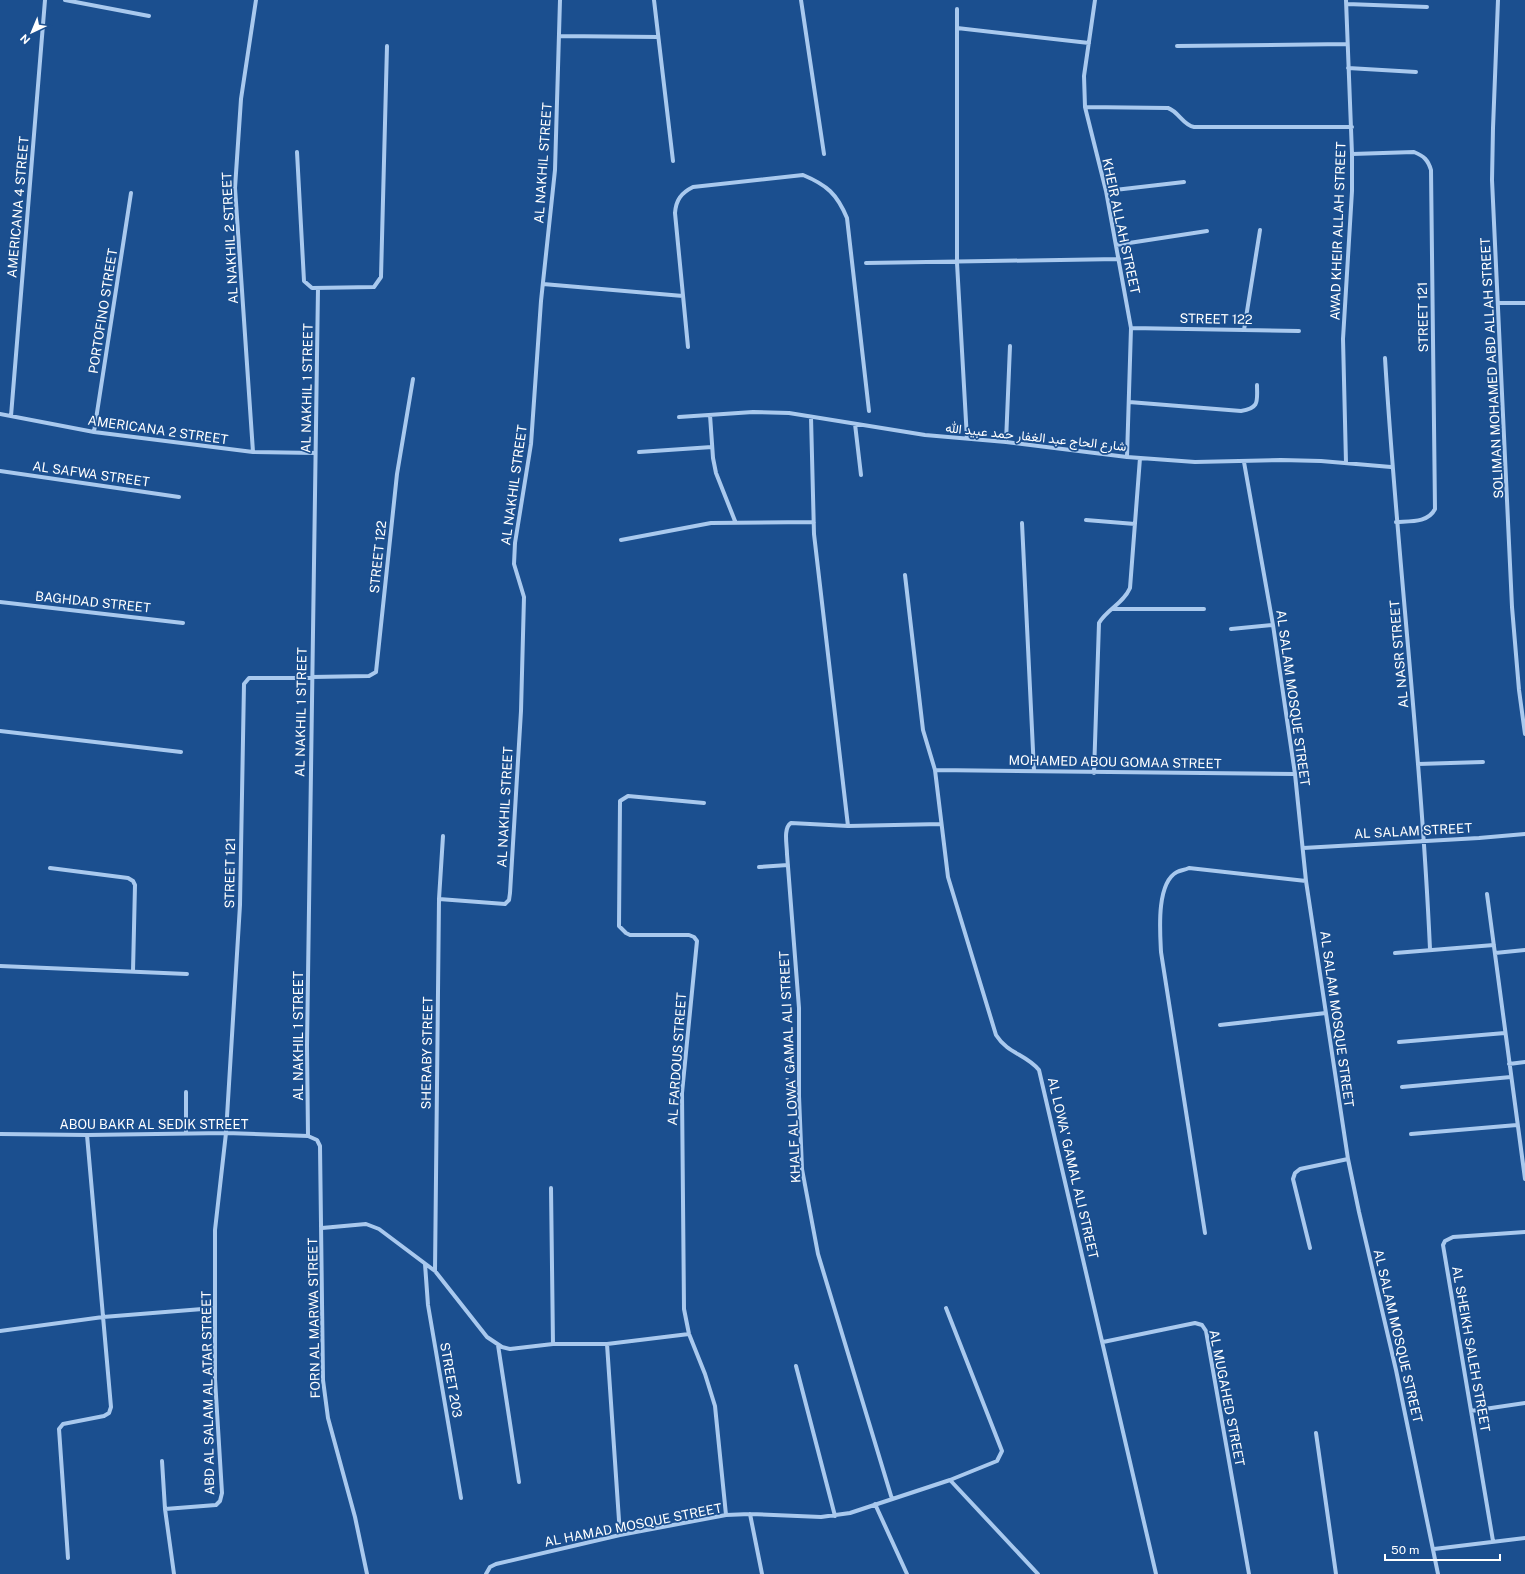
<svg xmlns="http://www.w3.org/2000/svg" width="1525" height="1574" viewBox="0 0 1525 1574" font-family="'Public Sans',Vazirmatn,sans-serif">
<style>
.lines{fill:none;stroke-linecap:round;stroke-linejoin:round}
.street{stroke:#a9c9ee;stroke-width:4}
.labels{text-anchor:middle;dominant-baseline:central;stroke-width:3.5;stroke-linejoin:round;paint-order:stroke}
.street-label{font-size:13px;fill:#fff;stroke:#1b4f8f}
</style>
<rect width="100%" height="100%" fill="#1b4f8f"/>
<g class="lines">
<path class="street" d="M65,0L149,16
M654,0L673,161
M801,0L824,154
M1095,0L1084,76L1085,107L1106,191L1131,328L1127,457
M1498,0L1493,128L1492,180L1512,607L1519,690L1525,734
M1347,4L1427,7
M957,9V263L967,439
M957,28L1089,43
M559,36L658,37
M1177,46L1347,44
M1348,68L1416,72
M1085,107L1168,108C1179,112 1183,125 1194,127H1352
M297,152L304,281L312,288L374,287L381,277L387,46
M1352,154L1414,152C1424,156 1428,160 1431,170L1435,509C1428,523 1410,521 1396,522
M1106,191L1184,182
M1116,245L1207,231
M866,263L1119,259
M543,284L683,296
M1498,303H1525
M1131,328L1299,331
M1244,330L1260,230
M688,347L675,213C676,200 681,193 693,187L803,175C827,185 837,194 847,218L869,411
M1385,358C1397,555 1421,751 1430,949
M1129,402L1241,411C1260,408 1257,401 1257,385
M0,414L94,432L253,452L315,453
M710,415L713,458L716,473L735,521
M11,416L45,0
M679,417L753,412L789,413L925,435L1006,442L1127,457L1195,462L1281,460L1321,461L1391,467
M811,417L814,534L848,826
M855,424L861,475
M94,432L131,193
M1006,442L1010,346
M253,452L235,188L241,99L256,0
M639,452L712,447
M1244,462L1273,625L1295,774L1306,881L1348,1159L1359,1212L1396,1370L1438,1574
M1346,463L1343,339L1352,191V154L1346,0
M0,471L179,497
M1086,520L1135,524
M1022,523L1034,771
M621,540L711,523L814,522
M905,575L923,730L935,770L948,877L996,1035C1008,1054 1026,1054 1039,1070L1156,1574
M0,602L183,623
M1113,609H1204
M1231,629L1273,625
M0,731L181,752
M1418,764L1483,762
M935,770L1295,774
M1094,773L1099,623C1107,609 1123,604 1130,588L1140,458
M704,803L628,796L620,801L619,926L626,933L630,935H689L694,937L697,941L682,1093L684,1309L689,1334L705,1374L715,1406L726,1515
M1303,848L1479,838L1525,834
M759,867L788,865
M50,868L128,878L133,881L135,885L133,971
M1487,894L1525,1179
M439,899L505,904L509,900L510,893L521,711L524,597L514,564L515,543L531,444L541,301L555,170L560,0
M1395,953L1494,945
M1495,953L1525,950
M0,966L187,974
M1220,1025L1326,1013
M1399,1042L1505,1033
M1509,1064L1525,1062
M1402,1087L1511,1077
M186,1092V1134
M0,1134L87,1135L226,1133L308,1136L317,1140L320,1146L323,1380L328,1418L355,1517L367,1574
M1411,1134L1517,1125
M308,1136L307,1046L318,288
M551,1188L553,1344
M322,1228L366,1224L379,1229L435,1271L487,1337L502,1347L510,1349L553,1344H607L689,1334
M1205,1233L1161,952C1160,932 1156,883 1177,872C1181,870 1185,870 1189,868L1306,881
M1310,1248L1293,1179L1295,1173L1300,1169L1348,1159
M425,1264L428,1305L461,1498
M435,1271L439,899L443,836
M0,1331L103,1317L215,1308
M1103,1342L1195,1323L1202,1325L1206,1331L1249,1574
M607,1344L620,1535
M498,1345L519,1482
M796,1366L835,1516
M1471,1411L1525,1403
M1316,1433L1336,1574
M162,1461L165,1509L174,1574
M950,1480L1038,1574
M892,1499L818,1254L802,1169L799,1096V1008L787,854C787,845 783,828 791,823L848,826L941,824
M875,1504L907,1574
M165,1509L216,1505L220,1501L222,1493L215,1379V1230L226,1133L240,905L244,684L249,678L369,676L376,672L397,474L413,379
M750,1514L762,1574
M1493,1541L1443,1245L1445,1241L1453,1237L1525,1232
M1434,1549L1525,1538
M68,1558L59,1429L63,1424L104,1416L109,1413L111,1407L87,1135
M486,1574L490,1567L496,1564L620,1535L726,1515L750,1514L821,1517L850,1513L950,1480L997,1461L1002,1451L946,1308"/>
</g>
<g class="labels">
<g class="street-label">
<text transform="translate(543 163) rotate(-86)">AL NAKHIL STREET</text>
<text transform="translate(18 207) rotate(-85)">AMERICANA 4 STREET</text>
<text transform="translate(1121 226) rotate(78)">KHEIR ALLAH STREET</text>
<text transform="translate(1338 231) rotate(-88)">AWAD KHEIR ALLAH STREET</text>
<text transform="translate(230 238) rotate(-93)">AL NAKHIL 2 STREET</text>
<text transform="translate(103 311) rotate(-81)">PORTOFINO STREET</text>
<text transform="translate(1423 317) rotate(-91)">STREET 121</text>
<text transform="translate(1216 319) rotate(1)">STREET 122</text>
<text transform="translate(1492 368) rotate(-93)">SOLIMAN MOHAMED ABD ALLAH STREET</text>
<text transform="translate(307 388) rotate(-89)">AL NAKHIL 1 STREET</text>
<text transform="translate(158 430) rotate(8)">AMERICANA 2 STREET</text>
<text transform="translate(1036 437) rotate(6)">شارع الحاج عبد الغفار حمد عبيد الله</text>
<text transform="translate(91 474) rotate(8)">AL SAFWA STREET</text>
<text transform="translate(514 485) rotate(-82)">AL NAKHIL STREET</text>
<text transform="translate(378 557) rotate(-84)">STREET 122</text>
<text transform="translate(93 602) rotate(6)">BAGHDAD STREET</text>
<text transform="translate(1399 654) rotate(-95)">AL NASR STREET</text>
<text transform="translate(1293 698) rotate(82)">AL SALAM MOSQUE STREET</text>
<text transform="translate(301 712) rotate(-89)">AL NAKHIL 1 STREET</text>
<text transform="translate(1115 762) rotate(1)">MOHAMED ABOU GOMAA STREET</text>
<text transform="translate(505 807) rotate(-87)">AL NAKHIL STREET</text>
<text transform="translate(1413 831) rotate(-3)">AL SALAM STREET</text>
<text transform="translate(230 873) rotate(-89)">STREET 121</text>
<text transform="translate(1337 1019) rotate(82)">AL SALAM MOSQUE STREET</text>
<text transform="translate(298 1036) rotate(-90)">AL NAKHIL 1 STREET</text>
<text transform="translate(427 1053) rotate(-89)">SHERABY STREET</text>
<text transform="translate(677 1059) rotate(-86)">AL FARDOUS STREET</text>
<text transform="translate(790 1067) rotate(-93)">KHALF AL LOWA' GAMAL ALI STREET</text>
<text x="154" y="1124">ABOU BAKR AL SEDIK STREET</text>
<text transform="translate(1073 1168) rotate(77)">AL LOWA' GAMAL ALI STREET</text>
<text transform="translate(314 1318) rotate(-91)">FORN AL MARWA STREET</text>
<text transform="translate(1398 1336) rotate(77)">AL SALAM MOSQUE STREET</text>
<text transform="translate(1471 1349) rotate(80)">AL SHEIKH SALEH STREET</text>
<text transform="translate(451 1380) rotate(80)">STREET 203</text>
<text transform="translate(208 1393) rotate(-91)">ABD AL SALAM AL ATAR STREET</text>
<text transform="translate(1227 1398) rotate(79)">AL MUGAHED STREET</text>
<text transform="translate(633 1525) rotate(-11)">AL HAMAD MOSQUE STREET</text>
</g>
</g>
<g transform="translate(32 32) rotate(224)" stroke="#1b4f8f" stroke-width="3" paint-order="stroke">
<path d="M0-3L7 15L0 10L-7 15Z" fill="#ffffff"/>
<text y="-6" font-size="11" font-weight="bold" text-anchor="middle" fill="#ffffff">N</text>
</g>
<path d="M1385 1554v6h115v-6" fill="none" stroke="#ffffff" stroke-width="2"/>
<text x="1391" y="1554" font-size="12" fill="#ffffff" stroke="#1b4f8f" stroke-width="3" paint-order="stroke">50 m</text>
</svg>
